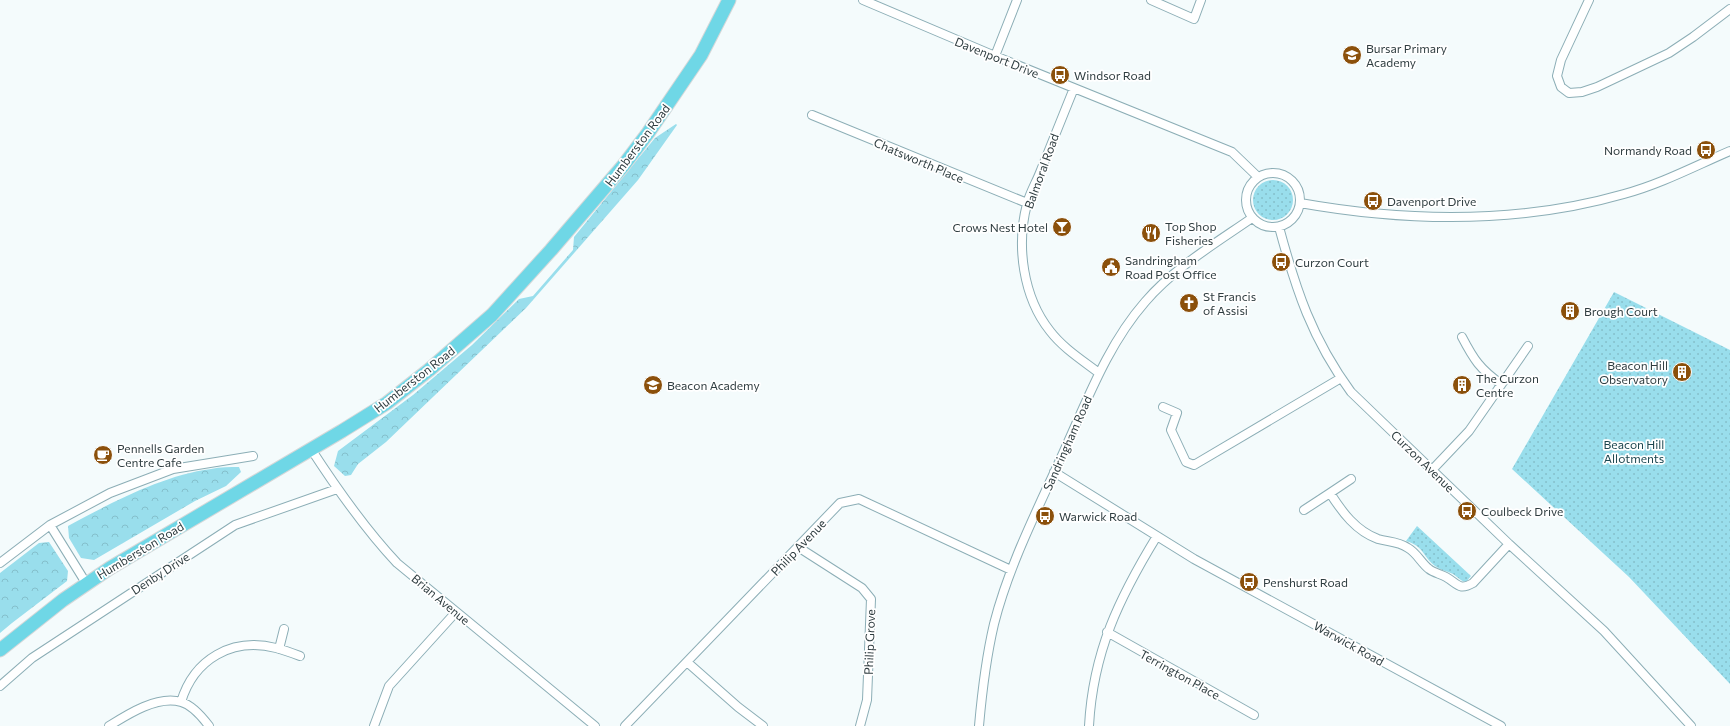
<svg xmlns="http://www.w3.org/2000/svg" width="1730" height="726" viewBox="0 0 1730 726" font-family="Commissioner,sans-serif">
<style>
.grass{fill:url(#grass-dots)}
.forest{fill:url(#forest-crowns)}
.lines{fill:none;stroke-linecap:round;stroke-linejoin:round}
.street-casing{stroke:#8caeb6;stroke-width:10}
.primary-casing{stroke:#d5d8d9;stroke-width:15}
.street{stroke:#fff;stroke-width:8}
.primary{stroke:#6fd7e6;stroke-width:13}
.labels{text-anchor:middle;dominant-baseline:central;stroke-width:3.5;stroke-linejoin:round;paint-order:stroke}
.poi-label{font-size:12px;fill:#2f3d40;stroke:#fff;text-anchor:start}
.street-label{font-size:12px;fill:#2f3d40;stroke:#fff}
.park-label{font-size:12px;fill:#1b464f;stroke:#fff}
</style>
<defs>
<pattern id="grass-dots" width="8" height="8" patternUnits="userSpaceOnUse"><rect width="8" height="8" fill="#99deec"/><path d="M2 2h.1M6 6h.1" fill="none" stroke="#84bfcb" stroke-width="1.8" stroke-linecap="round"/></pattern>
<pattern id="forest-crowns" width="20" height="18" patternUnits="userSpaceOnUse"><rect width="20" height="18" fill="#99deec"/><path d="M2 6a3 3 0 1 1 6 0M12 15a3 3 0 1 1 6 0" fill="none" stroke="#84bfcb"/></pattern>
</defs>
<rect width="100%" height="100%" fill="#f4fbfc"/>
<path class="grass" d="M1253 200a20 20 0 1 1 40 0a20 20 0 1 1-40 0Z
M1614,292L1730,350V684L1629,577L1512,469Z
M1417,526L1471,576L1466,582C1460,581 1458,577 1453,574C1447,571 1440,570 1435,566C1423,557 1424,546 1406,541Z"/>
<path class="forest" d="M676,124L677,125L638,180L526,308L386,442L358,464L351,475L345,476L334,466L338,451L413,395L472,345L519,299L533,296L573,250L574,237L655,138Z
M239,467L241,472L226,486L195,501L94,560L81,558L69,538L68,526C111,503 163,475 211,469C220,467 230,467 239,467Z
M49,542L68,571L67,581L12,623L0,633V573L39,543Z"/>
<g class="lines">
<g class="street-casing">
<path id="street" d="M863,0L995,56L1232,152L1258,177
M1151,0L1194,19L1201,0
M1589,0L1561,60L1557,76L1561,87L1569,93L1582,92L1597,87L1669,53L1693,37L1730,9
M995,56L1017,0
M1074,88C1063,115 1052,142 1041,170C1037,181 1030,192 1027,204C1016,246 1023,297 1050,331C1063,348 1082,360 1099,373
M812,115L1027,203
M1246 200a27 27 0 1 1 54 0a27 27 0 1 1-54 0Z
M1300,203C1407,222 1519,224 1624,194C1661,184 1695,166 1730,151
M1279,227C1296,290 1312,339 1351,392L1509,544L1604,631L1691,726
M1462,337C1474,360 1480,369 1501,384
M1163,407L1177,413L1171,430L1186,462L1194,465L1341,378
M311,449C337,489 364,528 397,563L595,726
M1432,470L1469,431L1528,346
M1054,472L1194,559L1501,726
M1351,479L1330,493C1342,512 1356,531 1378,539C1388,542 1398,541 1408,548C1417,553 1421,563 1429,569C1434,573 1441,574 1446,577C1458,584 1459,591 1473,583L1509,544
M1304,510L1330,493
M50,525L86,583
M798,547L862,588L871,599L867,700L860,726
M0,563L50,525L110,493L173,469L253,456
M1107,632L1254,715
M279,649L284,629
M687,662L738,707L763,726
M0,686L32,658L235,525L337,489
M181,702C194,659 232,637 276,648C284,650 292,653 300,656
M109,726C128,714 158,695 181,702C192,705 203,718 209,726
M374,726L389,686L456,612
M625,726L840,503L859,499L1011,570
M979,726C982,692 986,658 994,624C1010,561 1042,501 1068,442C1090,393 1110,342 1145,302C1174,268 1216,243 1252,218
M1089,726C1093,652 1119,598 1157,536"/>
</g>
<g class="primary-casing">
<path id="primary" d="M0,650L63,600L110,568L342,431L387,403L429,370L492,315L551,250L623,166L648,133L701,55L729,0"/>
</g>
<use href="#street" class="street"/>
<use href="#primary" class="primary"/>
</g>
<defs>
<g id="school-disc" transform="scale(1)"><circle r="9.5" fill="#8b500b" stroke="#fff"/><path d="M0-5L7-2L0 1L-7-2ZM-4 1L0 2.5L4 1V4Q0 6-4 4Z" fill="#fff"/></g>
<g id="bus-disc" transform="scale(1)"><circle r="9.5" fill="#8b500b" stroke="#fff"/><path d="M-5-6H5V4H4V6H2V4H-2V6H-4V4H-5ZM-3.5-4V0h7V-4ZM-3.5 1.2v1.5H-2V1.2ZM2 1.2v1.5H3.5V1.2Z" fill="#fff"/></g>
<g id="bar-disc" transform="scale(1)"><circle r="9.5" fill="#8b500b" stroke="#fff"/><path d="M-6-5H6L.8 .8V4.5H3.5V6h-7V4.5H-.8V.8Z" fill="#fff"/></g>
<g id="restaurant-disc" transform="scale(1)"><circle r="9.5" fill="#8b500b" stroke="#fff"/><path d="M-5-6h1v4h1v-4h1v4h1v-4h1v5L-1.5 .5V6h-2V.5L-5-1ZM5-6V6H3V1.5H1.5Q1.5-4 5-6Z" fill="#fff"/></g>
<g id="civic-disc" transform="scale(1)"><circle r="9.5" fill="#8b500b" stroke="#fff"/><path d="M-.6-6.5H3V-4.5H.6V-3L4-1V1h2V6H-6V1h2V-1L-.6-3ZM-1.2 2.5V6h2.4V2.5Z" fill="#fff"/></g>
<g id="church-disc" transform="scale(1)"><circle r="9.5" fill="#8b500b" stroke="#fff"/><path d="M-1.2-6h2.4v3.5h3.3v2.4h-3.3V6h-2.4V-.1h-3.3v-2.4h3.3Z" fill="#fff"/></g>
<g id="building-disc" transform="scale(1)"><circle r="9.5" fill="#8b500b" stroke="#fff"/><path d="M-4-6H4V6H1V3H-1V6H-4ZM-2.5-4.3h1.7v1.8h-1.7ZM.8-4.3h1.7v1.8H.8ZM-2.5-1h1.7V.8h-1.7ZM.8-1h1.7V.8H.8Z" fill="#fff"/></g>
<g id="cafe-disc" transform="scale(1)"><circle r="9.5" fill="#8b500b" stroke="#fff"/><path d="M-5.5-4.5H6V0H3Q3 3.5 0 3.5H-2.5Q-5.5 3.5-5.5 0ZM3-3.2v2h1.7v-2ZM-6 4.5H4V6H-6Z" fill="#fff"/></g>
</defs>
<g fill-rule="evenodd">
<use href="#school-disc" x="1352" y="55"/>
<use href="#bus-disc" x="1060" y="75"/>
<use href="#bus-disc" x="1706" y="150"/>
<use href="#bus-disc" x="1373" y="201"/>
<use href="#bar-disc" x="1062" y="227"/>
<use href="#restaurant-disc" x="1151" y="233"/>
<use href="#bus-disc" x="1281" y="262"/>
<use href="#civic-disc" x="1111" y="267"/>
<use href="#church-disc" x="1189" y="303"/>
<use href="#building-disc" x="1570" y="311"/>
<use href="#building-disc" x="1682" y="372"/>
<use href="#school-disc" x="653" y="385"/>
<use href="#building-disc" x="1462" y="385"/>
<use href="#cafe-disc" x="103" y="455"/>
<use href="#bus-disc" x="1467" y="511"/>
<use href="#bus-disc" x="1045" y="516"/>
<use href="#bus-disc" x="1249" y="582"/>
</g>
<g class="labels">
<g class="poi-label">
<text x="1366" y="48">Bursar Primary<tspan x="1366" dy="14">Academy</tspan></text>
<text x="1074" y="75">Windsor Road</text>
<text x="1692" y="150" text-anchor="end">Normandy Road</text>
<text x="1387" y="201">Davenport Drive</text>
<text x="1165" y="226">Top Shop<tspan x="1165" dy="14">Fisheries</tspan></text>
<text x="1048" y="227" text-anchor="end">Crows Nest Hotel</text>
<text x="1125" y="260">Sandringham<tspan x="1125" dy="14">Road Post Office</tspan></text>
<text x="1295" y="262">Curzon Court</text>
<text x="1203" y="296">St Francis<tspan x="1203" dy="14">of Assisi</tspan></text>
<text x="1584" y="311">Brough Court</text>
<text x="1668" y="365" text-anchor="end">Beacon Hill<tspan x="1668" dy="14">Observatory</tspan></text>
<text x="1476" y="378">The Curzon<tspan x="1476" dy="14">Centre</tspan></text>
<text x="667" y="385">Beacon Academy</text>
<text x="117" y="448">Pennells Garden<tspan x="117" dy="14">Centre Cafe</tspan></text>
<text x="1481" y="511">Coulbeck Drive</text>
<text x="1059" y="516">Warwick Road</text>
<text x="1263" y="582">Penshurst Road</text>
</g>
<g class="street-label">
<text transform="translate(997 57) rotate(22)">Davenport Drive</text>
<text transform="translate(637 145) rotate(-53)">Humberston Road</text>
<text transform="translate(919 160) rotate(23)">Chatsworth Place</text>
<text transform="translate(1041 171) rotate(-70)">Balmoral Road</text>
<text transform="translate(414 379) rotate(-38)">Humberston Road</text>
<text transform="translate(1067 443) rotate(-66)">Sandringham Road</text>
<text transform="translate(1423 461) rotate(44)">Curzon Avenue</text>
<text transform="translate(798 547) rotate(-46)">Philip Avenue</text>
<text transform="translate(140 550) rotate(-31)">Humberston Road</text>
<text transform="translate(160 573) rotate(-33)">Denby Drive</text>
<text transform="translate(441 599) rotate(40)">Brian Avenue</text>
<text transform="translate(869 642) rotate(-88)">Philip Grove</text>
<text transform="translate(1349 643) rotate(29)">Warwick Road</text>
<text transform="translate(1180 674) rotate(29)">Terrington Place</text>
</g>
<g class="park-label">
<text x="1634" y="444">Beacon Hill<tspan x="1634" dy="14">Allotments</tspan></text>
</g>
</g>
</svg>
